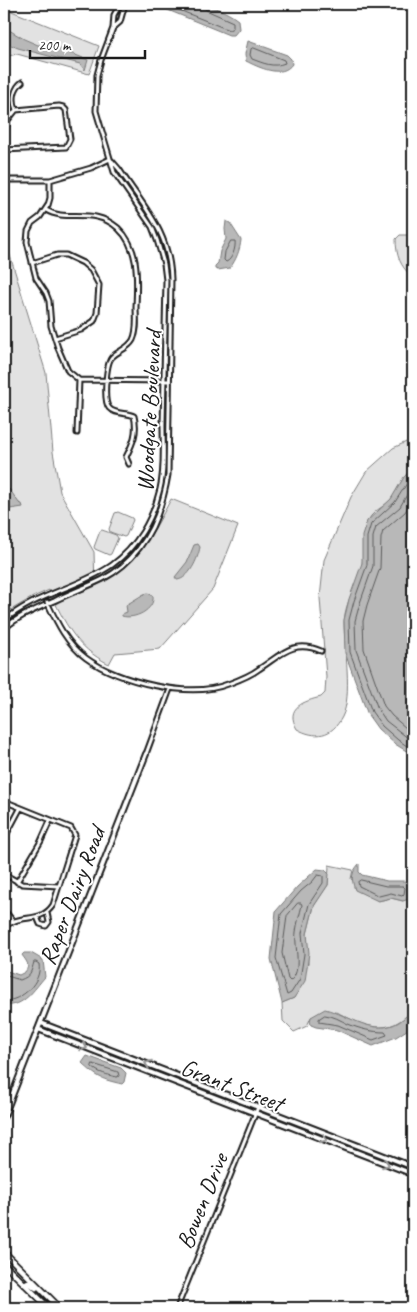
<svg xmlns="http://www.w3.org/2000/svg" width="417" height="1312" viewBox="0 0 417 1312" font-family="Caveat,sans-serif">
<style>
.green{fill:#e2e2e2;stroke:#7f7f7f}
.water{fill:#b8b8b8;stroke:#7a7a7a}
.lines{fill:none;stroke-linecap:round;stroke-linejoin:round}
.shore{stroke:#5a5a5a;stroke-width:1}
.minor-casing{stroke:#1c1c1c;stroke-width:7}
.tertiary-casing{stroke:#1c1c1c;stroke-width:8}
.secondary-casing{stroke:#1c1c1c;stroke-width:8}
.minor{stroke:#fff;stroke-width:3}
.tertiary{stroke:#fff;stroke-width:4}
.secondary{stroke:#fff;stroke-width:4.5}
.oneway{stroke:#999}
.labels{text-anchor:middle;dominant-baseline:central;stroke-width:4;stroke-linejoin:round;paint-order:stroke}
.street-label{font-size:24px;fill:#1c1c1c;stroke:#fff}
</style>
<rect width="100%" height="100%" fill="#fff"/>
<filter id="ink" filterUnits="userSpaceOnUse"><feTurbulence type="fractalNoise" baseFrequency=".02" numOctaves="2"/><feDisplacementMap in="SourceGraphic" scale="10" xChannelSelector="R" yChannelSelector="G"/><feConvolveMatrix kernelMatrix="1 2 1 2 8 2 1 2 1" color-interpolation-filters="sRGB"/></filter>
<g filter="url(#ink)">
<path class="green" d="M4,8L99,46L89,74L17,54L4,57Z
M400,235H413V277C400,267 396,255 396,239Z
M4,236L46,373L53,452L60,492L94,552L95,586C136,565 151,537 171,499L238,526L213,589L160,649L115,653L109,664C75,647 65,623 49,590L33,597L4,614Z
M413,439V468C402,476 399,489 391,499C386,506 376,509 371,516C359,533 365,546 362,564C358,584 345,601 344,622C344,647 353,696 342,717C332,737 315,739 297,729C284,707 305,701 321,697L325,693L326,677L320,598L324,560L351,497L366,472L393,448Z
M118,512L132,518L133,520L126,536L124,537L110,532L109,529L115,513Z
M102,530L116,535L118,538L111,554L109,555L95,549L94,547L100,531Z
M329,865L353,870L351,879L378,901L391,898L403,901L410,886L413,885V1009C409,1013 404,1019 398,1022C379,1034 355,1022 337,1012L311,1017L307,1026L294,1032L283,1021L282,1003L294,998L308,963L307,934L314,906L328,885Z"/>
<path class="water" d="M153,4C184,4 212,0 238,20L239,29L234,35H229Z
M4,27L24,39L38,45L53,46L88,60L85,70L80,64L18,48L4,42Z
M248,41L287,55L291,59L292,64C282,79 258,67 246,61L245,54Z
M226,221L230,223L241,240C240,250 236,260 230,268L218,270L215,269V266L218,263L220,251L226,239L225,229Z
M413,468V755L395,744L378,729L368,715L345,653L344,620L349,599L362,563V536L367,521L391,499L404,477Z
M4,486L10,490L19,503L22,504L23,507L10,509L4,514Z
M198,544L200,547C198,559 189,579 177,580L175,577L187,562L194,545Z
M148,593L153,596C155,610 134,620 122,616V614L127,612L126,605L144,594Z
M359,864V872L362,875L387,881H404L413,884L410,886L409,899L403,901L391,898L378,901L355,890C351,878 351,873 359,864Z
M317,869L325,870L329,874L328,885L314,906L307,934L309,953L305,981L294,998L282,1003L271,959L276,911L297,887Z
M24,953H31L43,960L45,977C34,989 24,1008 4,1005V970L19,975L25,972C31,965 26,961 22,955Z
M325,1009C349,1015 374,1037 399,1022C404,1019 409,1013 413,1009V1026L396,1037L373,1046L337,1030L316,1027L311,1025L310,1021L311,1017Z
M87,1056L121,1068L126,1073L124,1082L122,1084C101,1079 98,1078 82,1063Z"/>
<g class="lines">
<path class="shore" d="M164,4L229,30L233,28V22L206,10L203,4
M254,48L284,60L285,63C273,68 263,63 252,59L250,55L251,49Z
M231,241H235C236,248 232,260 226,262L224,260L225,252Z
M413,474L395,502L371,524L367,537V565L354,601L349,620L350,652L372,712L382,726L398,740L413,750
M413,484L400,507L376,527L373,537V566L360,603L355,621L356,650L378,709L386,721L413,742
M413,499L405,512L383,531L381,538L380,568L367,605L363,621L364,649L384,706L392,716L413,734
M318,875L323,876V883L309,904L302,933L304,954L300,979L291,993L287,995L276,958L281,914L301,891L312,882Z
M361,880L386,886H403L405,888L404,894L402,896L391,893L379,896L359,886L358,882Z
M298,903H301L302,905C300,914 297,923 296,932C294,946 303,972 290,981L288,979L282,953L287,916Z
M4,975L20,980C31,976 31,972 34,962H36L39,964C42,982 22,1001 4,1001
M325,1015C334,1016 340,1020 348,1024C360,1029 372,1032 385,1032L387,1035L373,1040L338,1025L319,1022V1019Z
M93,1064L118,1072L119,1076L117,1077C108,1075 98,1073 92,1067Z"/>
<g class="minor-casing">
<path id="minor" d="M113,28L120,22L125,4
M16,110C12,99 14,88 22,82
M4,137L8,120L16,110L59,106L63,107L66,110L70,139L66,147L4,150
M4,180H50L91,168L110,159
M50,180V198L48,205L40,217L32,223L28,231L27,242L36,278L46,293L49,301L51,326L58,348L68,371L79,380L169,381
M46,210C67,223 93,206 118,228C140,248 137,280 136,307C136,317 138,330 133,340C128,349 119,350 112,357C106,363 103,401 109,408C115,415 127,412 134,416C138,432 133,443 126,457L129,464
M32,263L57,255H66L83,263L91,270L99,285L97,313L94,321L81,330L55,338
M77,433L79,380
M47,602C57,623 67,644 86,658C118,682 190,699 228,684C239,680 250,676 259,669C281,655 293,639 321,651
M4,621C35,594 79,588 112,565C137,547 153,519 160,489C165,469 163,446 163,425C164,376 165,328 166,280L164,264L157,240L152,227L114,172L96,111L97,75L101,60L113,28L114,15L120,4
M4,629C18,616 37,609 54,601C70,593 87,587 103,579C143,558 161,517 168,475L171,279C170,232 143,206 119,169L112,161
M146,754L170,689
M4,801L71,828L75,835L53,905C40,925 19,912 4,928
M4,839L20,809
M4,874L22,884L59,886
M17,882L41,841L50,821
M4,910L13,921
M37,917L40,924L46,926L49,922L47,913
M177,1308L258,1107"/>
</g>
<g class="tertiary-casing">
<path id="tertiary" d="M41,1023L413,1167
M38,1029L413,1174
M4,1116L146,754"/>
</g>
<g class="secondary-casing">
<path id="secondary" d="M4,1252L60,1308
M4,1264L49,1308
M24,1284L28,1282L36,1288"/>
</g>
<use href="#minor" class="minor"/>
<use href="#tertiary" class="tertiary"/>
<use href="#secondary" class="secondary"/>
</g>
<defs><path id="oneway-chevron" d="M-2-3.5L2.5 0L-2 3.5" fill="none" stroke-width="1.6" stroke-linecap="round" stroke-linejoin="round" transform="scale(1.25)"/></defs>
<g class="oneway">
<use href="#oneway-chevron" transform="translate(84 1047) rotate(21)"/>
<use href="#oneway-chevron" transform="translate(148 1064) rotate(-159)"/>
<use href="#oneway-chevron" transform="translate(324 1139) rotate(21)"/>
<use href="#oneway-chevron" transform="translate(386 1164) rotate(21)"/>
</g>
</g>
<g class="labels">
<g class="street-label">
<text transform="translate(149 411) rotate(-87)">Woodgate Boulevard</text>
<text transform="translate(72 896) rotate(-69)">Raper Dairy Road</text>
<text transform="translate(232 1085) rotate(21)">Grant Street</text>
<text transform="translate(202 1201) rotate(-68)">Bowen Drive</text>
</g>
</g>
<rect width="417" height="1312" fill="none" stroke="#fff" stroke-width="20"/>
<rect x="10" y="10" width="397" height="1292" fill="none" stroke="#1c1c1c" stroke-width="2" filter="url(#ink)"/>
<path d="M30 50v8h115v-8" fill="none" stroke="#1c1c1c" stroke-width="2.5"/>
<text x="38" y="50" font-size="15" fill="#1c1c1c" stroke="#ffffff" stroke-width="4" paint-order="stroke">200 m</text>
</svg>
